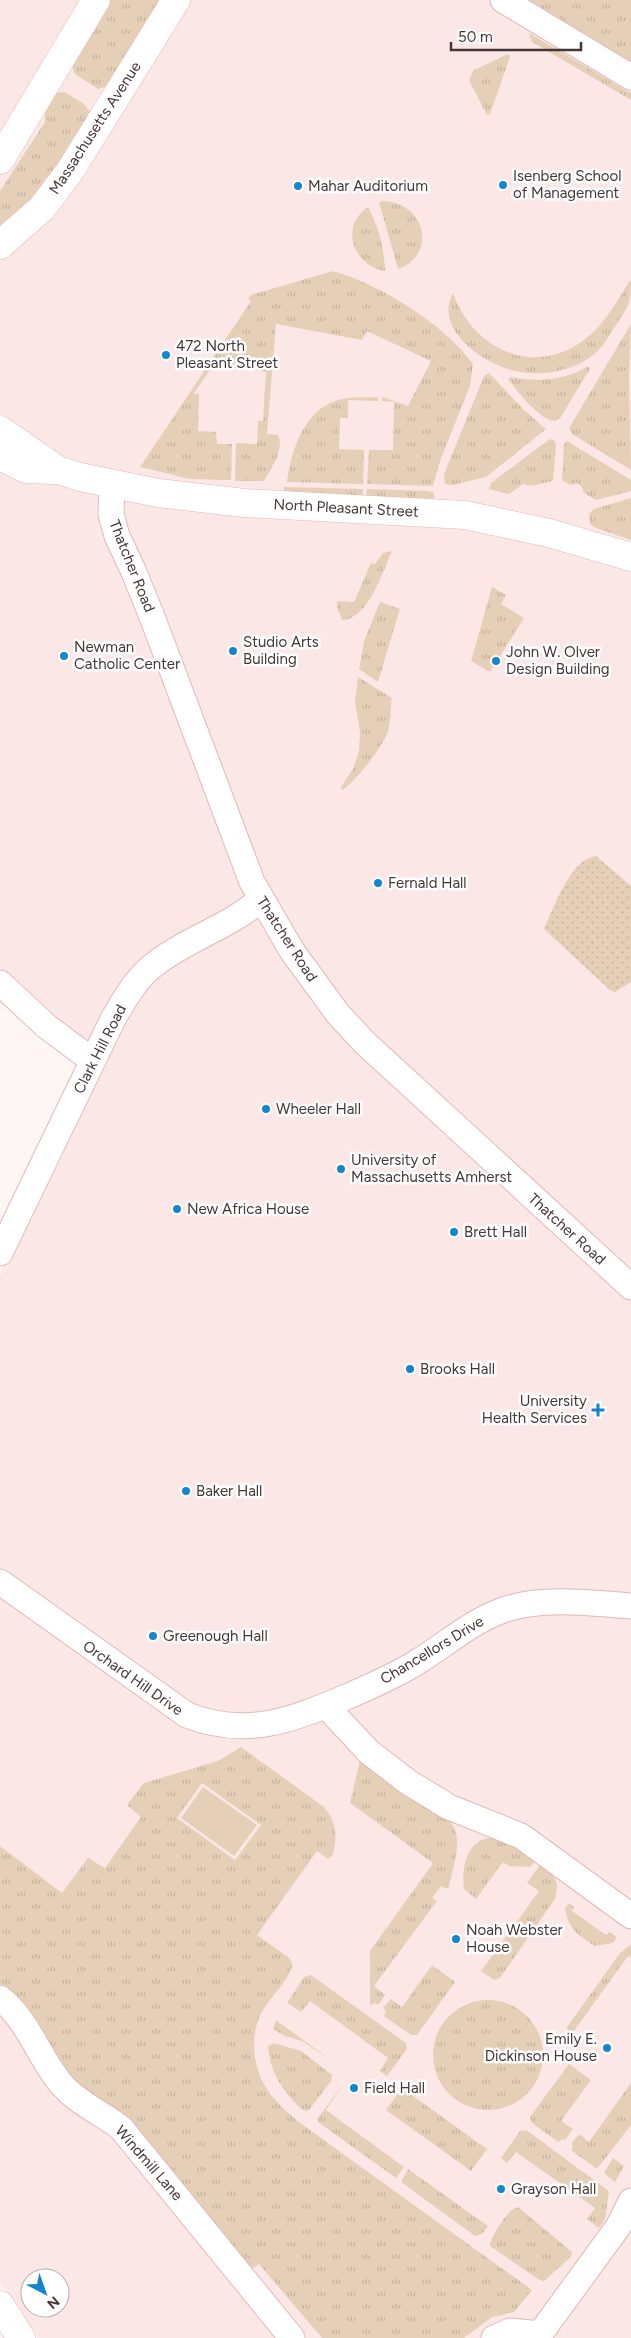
<svg xmlns="http://www.w3.org/2000/svg" width="631" height="2338" viewBox="0 0 631 2338" font-family="Figtree,sans-serif">
<style>
.built{fill:#fce7e7;fill-rule:evenodd}
.grass{fill:url(#grass-tufts);fill-rule:evenodd}
.garden{fill:url(#garden-dots)}
.pitch{fill:#e5d0b7}
.lines{fill:none;stroke-linecap:round;stroke-linejoin:round}
.minor-casing{stroke:#e1b8b8;stroke-width:27}
.major-casing{stroke:#e1b8b8;stroke-width:29}
.minor{stroke:#fff;stroke-width:25}
.major{stroke:#fff;stroke-width:28}
.poi-dot{fill:#1585ce;stroke:#fff;stroke-width:2}
.labels{text-anchor:middle;dominant-baseline:central;stroke-width:5;stroke-linejoin:round;paint-order:stroke}
.street-label{font-size:15px;fill:#463636;stroke:#fff}
.poi-label{font-size:15px;fill:#463636;stroke:#fff;text-anchor:start}
</style>
<defs>
<pattern id="grass-tufts" width="24" height="20" patternUnits="userSpaceOnUse" patternTransform="scale(1.25)"><rect width="24" height="20" fill="#e5d0b7"/><path d="M3 7l-1-3M5 7V3M7 7l1-3M15 17l-1-3M17 17v-4M19 17l1-3" fill="none" stroke="#c6b39e"/></pattern>
<pattern id="garden-dots" width="8" height="8" patternUnits="userSpaceOnUse" patternTransform="scale(1.25)"><rect width="8" height="8" fill="#e5d0b7"/><path d="M2 2h.1M6 6h.1" fill="none" stroke="#c6b39e" stroke-width="1.8" stroke-linecap="round"/></pattern>
</defs>
<rect width="100%" height="100%" fill="#fef5f5"/>
<path class="built" d="M0,0H631V2338H38L0,2283V1274L103,1064L0,971ZM30,2278H60V2308H30Z"/>
<path class="grass" d="M108,0H164L109,86L98,89L75,74L71,64Z
M519,0H631V67Z
M529,33L631,93V100L532,42Z
M508,54L510,57L490,114L487,115L469,80L474,70Z
M64,92L83,103L90,112L63,166L0,232V191L45,122V109L55,93Z
M384,201C427,204 437,255 398,269L379,202Z
M368,207C379,228 384,246 385,271C353,266 339,226 368,207Z
M333,271C381,285 443,323 473,364L470,386L440,461L433,486L367,484L369,450H393L394,402L382,401V397L408,406L431,361L367,331L362,340L276,324L267,434L278,435C285,449 271,469 264,481H235L236,443L257,444L258,421H263L266,372L242,366L212,367L194,393L199,395L198,431L216,432L217,444H232L231,480L190,479L140,467L251,301L248,299L251,295Z
M631,279C631,306 628,307 614,328C608,338 602,348 593,355C573,371 544,376 520,372C488,367 432,331 453,293C473,349 533,378 584,340C605,325 617,300 631,279Z
M631,324L629,377L631,470L572,434L569,428Z
M588,366L590,369L560,418L555,421C539,420 518,392 508,379L511,377C537,382 565,381 588,366Z
M489,373L524,410L546,429L486,477L452,485L445,484L444,474L484,376Z
M378,397V401L348,400V418H340L339,449L364,450L363,484L287,482C291,450 304,410 338,400C351,396 365,398 378,397Z
M550,439L555,441L556,445L553,481L531,486L523,484L509,494L489,489L491,483Z
M567,441L631,480V491L596,500L584,493L582,487L577,483L570,485L562,480L564,444Z
M284,487L363,489V496L284,493Z
M367,489L429,491L434,493V499L366,496Z
M631,498V540L596,528L590,524L589,514L594,509Z
M392,551C383,571 368,620 342,620L337,607V601L354,602L371,563L375,564L383,553Z
M492,587L506,595L501,604L524,618L490,672L471,661Z
M380,602L400,609L378,682L359,669L364,641Z
M358,677L392,698C390,709 391,724 387,734C382,747 354,784 342,790L341,787L353,769L359,751L360,732L355,702Z
M241,1747L324,1807C337,1823 338,1836 332,1856L328,1859L317,1851L257,1935L289,1958L293,1965C288,1980 274,1994 265,2007C258,2018 254,2030 254,2043C254,2082 274,2102 303,2125L532,2290L514,2312L492,2317L464,2338H322L259,2264L248,2272L79,2087L0,1990V1846L62,1893L88,1858L105,1868L141,1817L127,1805L144,1783L218,1761ZM202,1783L261,1825L235,1860L177,1818Z
M360,1760L449,1820C465,1836 453,1867 449,1887L446,1889L441,1886L432,1898L437,1901L374,1986L385,1995L378,2005L375,2003L370,2005V1951L433,1863L350,1803Z
M494,1837L515,1847L534,1862L530,1867L509,1866L503,1862L476,1899L464,1889C461,1866 467,1839 494,1837Z
M540,1865C555,1877 560,1879 555,1899L500,1978L494,1980L481,1971L539,1891L527,1883Z
M569,1903L574,1907L572,1911L606,1935L610,1932L617,1937L613,1943L595,1946C577,1934 569,1931 565,1908Z
M631,1944V1958L628,1956L571,2035L568,2033L567,2027L620,1953Z
M432,1965L455,1982L417,2035H411L384,2016L386,2010L383,2008L391,1999L402,2007Z
M311,1975L406,2043L407,2049L387,2076L380,2071L388,2058L310,2001L301,2012L287,2003L304,1977Z
M433 2055a55 55 0 1 1 110 0a55 55 0 1 1-110 0Z
M276,2020L336,2064L302,2041L285,2036L273,2029Z
M274,2043L301,2051L332,2075L331,2081L310,2109L307,2111C300,2110 296,2104 292,2099C277,2083 270,2068 268,2046Z
M569,2064L591,2080L561,2121L573,2129L565,2140L563,2139L558,2142L532,2123L530,2117Z
M344,2083L326,2110L404,2167L396,2178L318,2122V2118Z
M631,2083V2125L597,2169L572,2151L573,2146L571,2144L579,2134L589,2142Z
M402,2088L487,2149L471,2171L386,2110Z
M526,2130L609,2191L605,2219L599,2228L587,2219L595,2208L516,2152L507,2163L501,2158L520,2131Z
M613,2158L624,2166L615,2182L604,2173Z
M408,2169L488,2226L482,2234L475,2236L401,2182Z
M518,2207L572,2252L571,2257L544,2281L538,2279L490,2246C490,2237 509,2208 518,2207Z"/>
<path class="garden" d="M596,856L631,886V982L615,992L610,990L544,929C553,909 571,858 596,856Z"/>
<path class="pitch" d="M203,1787L257,1825L234,1856L181,1818Z"/>
<g class="lines">
<g class="minor-casing">
<path id="minor" d="M503,0L631,77
M112,484L111,514L117,536L133,570L151,614L252,882L292,951L338,1014L365,1043L631,1287
M0,983L46,1026L93,1061
M0,1253L113,1019C125,999 136,978 155,964C188,938 228,928 261,899
M0,1582L187,1715C248,1739 294,1719 351,1695C375,1684 400,1674 422,1659C450,1641 474,1620 506,1609C545,1597 591,1603 631,1606
M326,1706L369,1752L408,1782L449,1807L521,1836L631,1916
M0,1998C29,2021 39,2058 62,2085C79,2104 102,2113 121,2128L292,2338
M494,2338L510,2331L540,2334
M537,2338L618,2227L631,2201"/>
</g>
<g class="major-casing">
<path id="major" d="M0,160L96,0
M0,245L42,208L70,171L176,0
M0,430L58,470L80,477L158,493L244,503L465,515L549,533L631,557
M0,456L26,469L53,470
M0,2305L21,2338"/>
</g>
<use href="#minor" class="minor"/>
<use href="#major" class="major"/>
</g>
<g class="poi-dot">
<circle cx="503" cy="185" r="5"/>
<circle cx="298" cy="186" r="5"/>
<circle cx="166" cy="355" r="5"/>
<circle cx="233" cy="651" r="5"/>
<circle cx="64" cy="656" r="5"/>
<circle cx="496" cy="661" r="5"/>
<circle cx="378" cy="883" r="5"/>
<circle cx="266" cy="1109" r="5"/>
<circle cx="341" cy="1169" r="5"/>
<circle cx="177" cy="1209" r="5"/>
<circle cx="454" cy="1232" r="5"/>
<circle cx="410" cy="1369" r="5"/>
<path d="M595.5 1402.5h5v5h5v5h-5v5h-5v-5h-5v-5h5z"/>
<circle cx="186" cy="1491" r="5"/>
<circle cx="153" cy="1636" r="5"/>
<circle cx="456" cy="1939" r="5"/>
<circle cx="607" cy="2048" r="5"/>
<circle cx="354" cy="2088" r="5"/>
<circle cx="501" cy="2189" r="5"/>
</g>
<g class="labels">
<g class="street-label">
<text transform="translate(95 128) rotate(-57)">Massachusetts Avenue</text>
<text transform="translate(346 508) rotate(3)">North Pleasant Street</text>
<text transform="translate(132 566) rotate(68)">Thatcher Road</text>
<text transform="translate(287 939) rotate(57)">Thatcher Road</text>
<text transform="translate(100 1049) rotate(-63)">Clark Hill Road</text>
<text transform="translate(567 1229) rotate(42)">Thatcher Road</text>
<text transform="translate(432 1650) rotate(-31)">Chancellors Drive</text>
<text transform="translate(133 1678) rotate(35)">Orchard Hill Drive</text>
<text transform="translate(149 2163) rotate(49)">Windmill Lane</text>
</g>
<g class="poi-label">
<text x="513" y="176">Isenberg School<tspan x="513" dy="17">of Management</tspan></text>
<text x="308" y="186">Mahar Auditorium</text>
<text x="176" y="346">472 North<tspan x="176" dy="17">Pleasant Street</tspan></text>
<text x="243" y="642">Studio Arts<tspan x="243" dy="17">Building</tspan></text>
<text x="74" y="647">Newman<tspan x="74" dy="17">Catholic Center</tspan></text>
<text x="506" y="652">John W. Olver<tspan x="506" dy="17">Design Building</tspan></text>
<text x="388" y="883">Fernald Hall</text>
<text x="276" y="1109">Wheeler Hall</text>
<text x="351" y="1160">University of<tspan x="351" dy="17">Massachusetts Amherst</tspan></text>
<text x="187" y="1209">New Africa House</text>
<text x="464" y="1232">Brett Hall</text>
<text x="420" y="1369">Brooks Hall</text>
<text x="587" y="1401" text-anchor="end">University<tspan x="587" dy="17">Health Services</tspan></text>
<text x="196" y="1491">Baker Hall</text>
<text x="163" y="1636">Greenough Hall</text>
<text x="466" y="1930">Noah Webster<tspan x="466" dy="17">House</tspan></text>
<text x="597" y="2039" text-anchor="end">Emily E.<tspan x="597" dy="17">Dickinson House</tspan></text>
<text x="364" y="2088">Field Hall</text>
<text x="511" y="2189">Grayson Hall</text>
</g>
</g>
<g transform="translate(45 2293) rotate(139)"><circle r="24" fill="#ffffff" stroke="#b5afaf"/>
<path d="M0-4L9 19L0 12L-9 19Z" fill="#1585ce"/>
<text y="-8" font-size="14" font-weight="bold" text-anchor="middle" fill="#463636">N</text>
</g>
<path d="M451 42v8h130v-8" fill="none" stroke="#463636" stroke-width="2.5"/>
<text x="458" y="42" font-size="15" fill="#463636" stroke="#ffffff" stroke-width="4" paint-order="stroke">50 m</text>
</svg>
